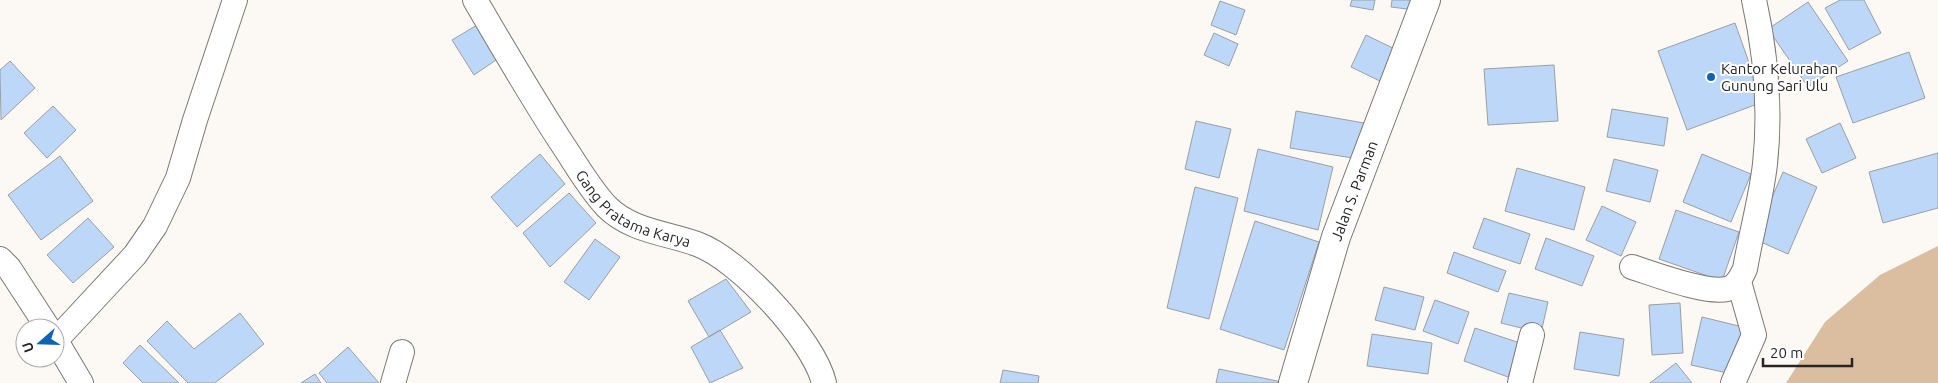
<svg xmlns="http://www.w3.org/2000/svg" width="1938" height="383" viewBox="0 0 1938 383" font-family="Ubuntu,sans-serif">
<style>
.forest{fill:#dabe9f}
.building{fill:#bcd7f7;stroke:#9c9fa3}
.lines{fill:none;stroke-linecap:round;stroke-linejoin:round}
.minor-casing{stroke:#7b7875;stroke-width:26}
.secondary-casing{stroke:#7b7875;stroke-width:30}
.minor{stroke:#fff;stroke-width:24}
.secondary{stroke:#fff;stroke-width:28}
.poi-dot{fill:#0e64b2;stroke:#fff;stroke-width:2}
.labels{text-anchor:middle;dominant-baseline:central;stroke-width:4;stroke-linejoin:round;paint-order:stroke}
.poi-label{font-size:15px;fill:#272524;stroke:#fff;text-anchor:start}
.street-label{font-size:15px;fill:#272524;stroke:#fff}
</style>
<rect width="100%" height="100%" fill="#fcf9f5"/>
<path class="forest" d="M1938,246V383H1786L1825,322L1880,275Z"/>
<path class="building" d="M1352,0H1375L1373,10L1350,6Z
M1392,0H1416L1415,10L1391,7Z
M1840,0H1864L1881,33L1849,50L1825,8Z
M1220,1L1245,10L1236,35L1211,25Z
M1808,2L1848,61L1808,87L1768,29Z
M1735,23L1763,102L1687,130L1658,51Z
M477,25L499,58L474,75L452,40Z
M1214,33L1238,44L1229,66L1204,55Z
M1366,35L1401,52L1386,84L1351,67Z
M1909,52L1925,98L1853,123L1836,77Z
M10,61L35,88L1,120L0,70Z
M1554,65L1558,121L1488,125L1484,69Z
M53,106L76,130L47,158L24,133Z
M1612,109L1668,118L1664,146L1607,137Z
M1296,111L1364,123L1359,159L1290,148Z
M1196,121L1231,129L1219,178L1185,169Z
M1840,123L1856,158L1822,173L1806,139Z
M1258,149L1333,167L1318,230L1244,211Z
M1938,153V208L1883,223L1869,172Z
M540,154L565,184L517,227L491,197Z
M1702,154L1751,174L1731,222L1683,202Z
M60,156L93,201L41,240L8,195Z
M1614,159L1658,170L1650,202L1606,191Z
M1517,168L1585,187L1574,230L1505,211Z
M1783,172L1817,187L1788,254L1754,239Z
M1195,187L1238,198L1209,319L1167,308Z
M569,193L596,223L550,267L523,233Z
M1602,206L1636,222L1621,256L1586,240Z
M1676,210L1739,232L1722,281L1659,259Z
M88,218L114,247L73,283L47,255Z
M1484,218L1530,234L1520,264L1473,248Z
M1255,221L1319,242L1284,350L1220,329Z
M1546,238L1594,256L1582,286L1535,269Z
M595,239L620,257L589,300L564,282Z
M1454,252L1506,271L1498,292L1447,273Z
M726,279L751,312L709,337L688,301Z
M1384,287L1424,297L1415,330L1375,320Z
M1509,293L1548,302L1541,333L1501,323Z
M1435,300L1469,312L1458,344L1423,331Z
M1680,303L1683,353L1652,355L1649,305Z
M240,313L264,344L215,383H188L147,341L167,321L194,349Z
M1702,317L1743,327L1732,374L1691,365Z
M1475,328L1520,343L1508,377L1464,361Z
M720,330L743,368L710,383L691,347Z
M1580,332L1624,339L1619,376L1574,369Z
M1372,334L1432,343L1428,374L1367,366Z
M140,345L179,383H143L123,363Z
M348,347L379,383H327L319,373Z
M1676,363L1692,383H1650Z
M1219,369L1282,382L1281,383H1216Z
M1003,370L1039,376L1038,383H1000Z
M315,374L321,383H301Z"/>
<g class="lines">
<g class="minor-casing">
<g id="minor">
<path id="s1" d="M475,0C503,48 531,96 561,142C576,164 589,188 607,207C631,231 667,233 697,244C739,259 814,340 824,383"/>
<path d="M0,259L9,268L48,328"/>
<path d="M1632,267C1654,274 1706,294 1727,289C1737,287 1741,277 1745,269C1751,234 1761,199 1765,164C1771,108 1766,54 1754,0"/>
<path d="M55,339L81,383"/>
<path d="M56,340L135,255L155,226L178,178L195,120L235,0"/>
<path d="M393,383L402,352"/>
<path d="M1520,383L1532,335"/>
<path d="M1733,383L1754,335L1739,282"/>
</g>
</g>
<g class="secondary-casing">
<g id="secondary">
<path id="s2" d="M1293,383L1336,237L1426,0"/>
</g>
</g>
<use href="#minor" class="minor"/>
<use href="#secondary" class="secondary"/>
</g>
<circle class="poi-dot" cx="1711" cy="77" r="5"/>
<g class="labels">
<g class="poi-label">
<text x="1721" y="68">Kantor Kelurahan<tspan x="1721" dy="17">Gunung Sari Ulu</tspan></text>
</g>
<g class="street-label">
<text stroke="none"><textPath href="#s2" startOffset="202">Jalan S. Parman</textPath></text>
<text stroke="none"><textPath href="#s1" startOffset="269">Gang Pratama Karya</textPath></text>
</g>
</g>
<g transform="translate(40 343) rotate(250)"><circle r="24" fill="#ffffff" stroke="#a9a8a7"/>
<path d="M0-4L9 19L0 12L-9 19Z" fill="#0e64b2"/>
<text y="-8" font-size="14" font-weight="bold" text-anchor="middle" fill="#272524">U</text>
</g>
<path d="M1763 358v8h89v-8" fill="none" stroke="#272524" stroke-width="2.5"/>
<text x="1770" y="358" font-size="15" fill="#272524" stroke="#ffffff" stroke-width="4" paint-order="stroke">20 m</text>
</svg>
